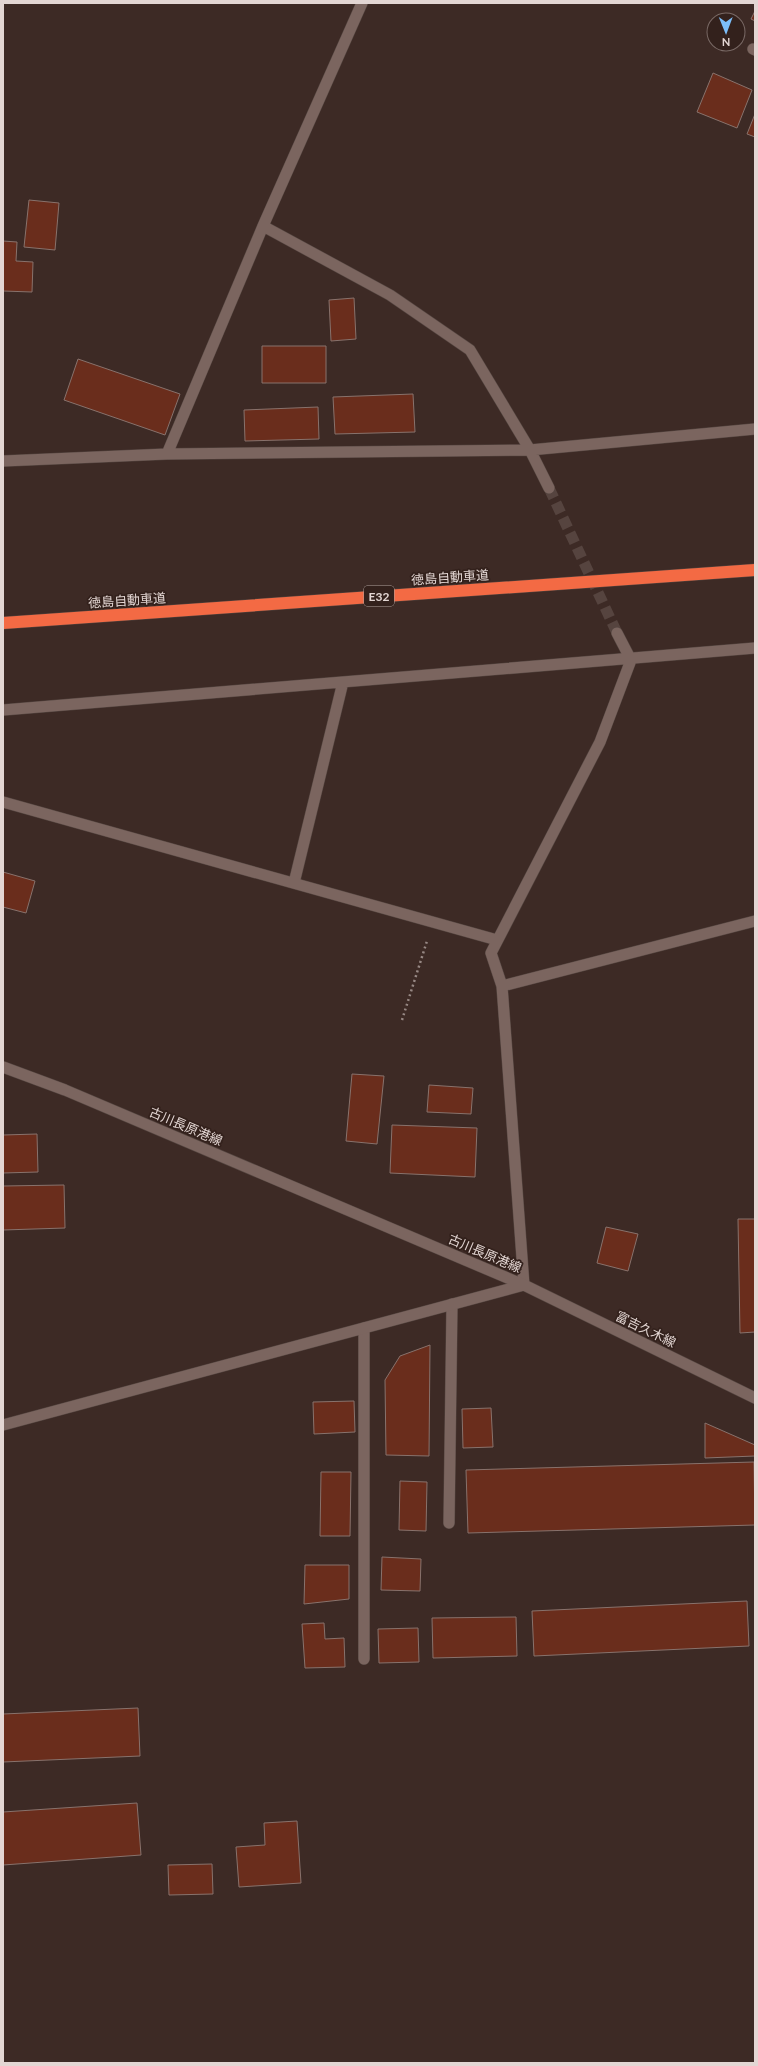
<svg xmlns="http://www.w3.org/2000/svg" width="758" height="2066" viewBox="0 0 758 2066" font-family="Lato,'Noto Sans JP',sans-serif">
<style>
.building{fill:#6a2d1c;stroke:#88726c}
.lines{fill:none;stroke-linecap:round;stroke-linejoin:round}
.minor-tunnel{stroke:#56443f;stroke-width:11;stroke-dasharray:11 5.5;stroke-linecap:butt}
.service-casing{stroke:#554641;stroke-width:12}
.minor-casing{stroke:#554641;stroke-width:12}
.secondary-casing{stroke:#554641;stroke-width:12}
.motorway-casing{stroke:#554641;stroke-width:13}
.path{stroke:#978884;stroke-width:2.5;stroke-dasharray:2 3;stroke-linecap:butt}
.service{stroke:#7b655f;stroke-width:11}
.minor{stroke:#7b655f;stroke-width:11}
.secondary{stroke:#7b655f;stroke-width:11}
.motorway{stroke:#f36a44;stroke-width:12}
.labels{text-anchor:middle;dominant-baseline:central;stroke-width:3.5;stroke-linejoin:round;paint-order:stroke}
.shield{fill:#33211c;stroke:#aea09c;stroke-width:1}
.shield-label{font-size:12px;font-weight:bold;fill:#e3d6d3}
.street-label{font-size:13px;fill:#e3d6d3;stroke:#33211c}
</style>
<rect width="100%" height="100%" fill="#3d2a25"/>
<path class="building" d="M755,11V21L751,19Z
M713,73L752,90L737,128L697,112Z
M755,114V137L747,134Z
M29,200L59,203L55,250L24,247Z
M3,241L17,242L16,261L33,262L32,292L3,291Z
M354,298L356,339L331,341L329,300Z
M262,346H326V383H262Z
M78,359L180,394L165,435L64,400Z
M413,394L415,432L335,434L333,397Z
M318,407L319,439L245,441L244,410Z
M3,872L35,881L26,913L3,907Z
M352,1074L384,1076L377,1144L346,1141Z
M429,1085L473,1088L471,1114L427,1112Z
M392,1125L477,1128L475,1177L390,1173Z
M37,1134L38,1172L3,1173V1135Z
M64,1185L65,1228L3,1230V1186Z
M738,1219H755V1332L740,1333Z
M606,1227L638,1234L628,1271L597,1263Z
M430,1345L429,1456L386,1455L385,1380L400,1356Z
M354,1401L355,1432L314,1434L313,1402Z
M491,1408L493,1447L463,1448L462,1409Z
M705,1423L755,1445V1456L705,1458Z
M754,1462L755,1525L468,1533L466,1470Z
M321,1472H351L350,1536H320Z
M400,1481L427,1482L426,1531L399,1530Z
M382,1557L421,1559L420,1591L381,1590Z
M305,1565H349V1599L304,1604Z
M747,1601L749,1646L534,1656L532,1611Z
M516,1617L517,1656L433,1658L432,1618Z
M324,1623L325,1639L344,1638L345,1667L305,1668L302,1624Z
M418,1628L419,1662L379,1663L378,1629Z
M138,1708L140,1756L3,1762V1714Z
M137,1803L141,1855L3,1865V1812Z
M297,1821L301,1883L239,1887L236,1847L265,1845L264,1823Z
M212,1864L213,1894L169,1895L168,1865Z"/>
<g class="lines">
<path class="minor-tunnel" d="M549,488L617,633"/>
<g class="service-casing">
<path id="service" d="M449,1523L452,1304
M364,1659V1328"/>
</g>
<g class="minor-casing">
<path id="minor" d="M753,49L755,50
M263,226L390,295L470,350L530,450L549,488
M167,454L263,226L362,3
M3,461L167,454L530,450L755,429
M3,710L755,648
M3,802L497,940
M294,883L343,682
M502,986L755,921
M524,1285L502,986L491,953L600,742L631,660L617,633"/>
</g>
<g class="secondary-casing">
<path id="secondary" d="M3,1067L65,1090L524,1285L755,1398
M3,1425L524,1285"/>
</g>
<g class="motorway-casing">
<path id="motorway" d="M3,623L755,570"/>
</g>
<path class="path" d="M402,1020L427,941"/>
<use href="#service" class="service"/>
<use href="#minor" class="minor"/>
<use href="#secondary" class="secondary"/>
<use href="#motorway" class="motorway"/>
</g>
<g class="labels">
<rect class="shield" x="364" y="586" width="30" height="20" rx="3"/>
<g class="shield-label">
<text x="379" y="596">E32</text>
</g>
<g class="street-label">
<text transform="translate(450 577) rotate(-4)">徳島自動車道</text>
<text transform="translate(127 600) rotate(-4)">徳島自動車道</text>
<text transform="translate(186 1126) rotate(23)">古川長原港線</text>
<text transform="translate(485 1253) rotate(23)">古川長原港線</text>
<text transform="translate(646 1329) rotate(26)">富吉久木線</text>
</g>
</g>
<rect width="758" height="2066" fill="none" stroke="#e3d6d3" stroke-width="8"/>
<g transform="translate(726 32) rotate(179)"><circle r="19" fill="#33211c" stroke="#796965"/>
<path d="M0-3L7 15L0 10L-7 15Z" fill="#7cbef9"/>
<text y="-6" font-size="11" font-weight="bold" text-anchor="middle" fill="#e3d6d3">N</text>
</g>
</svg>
